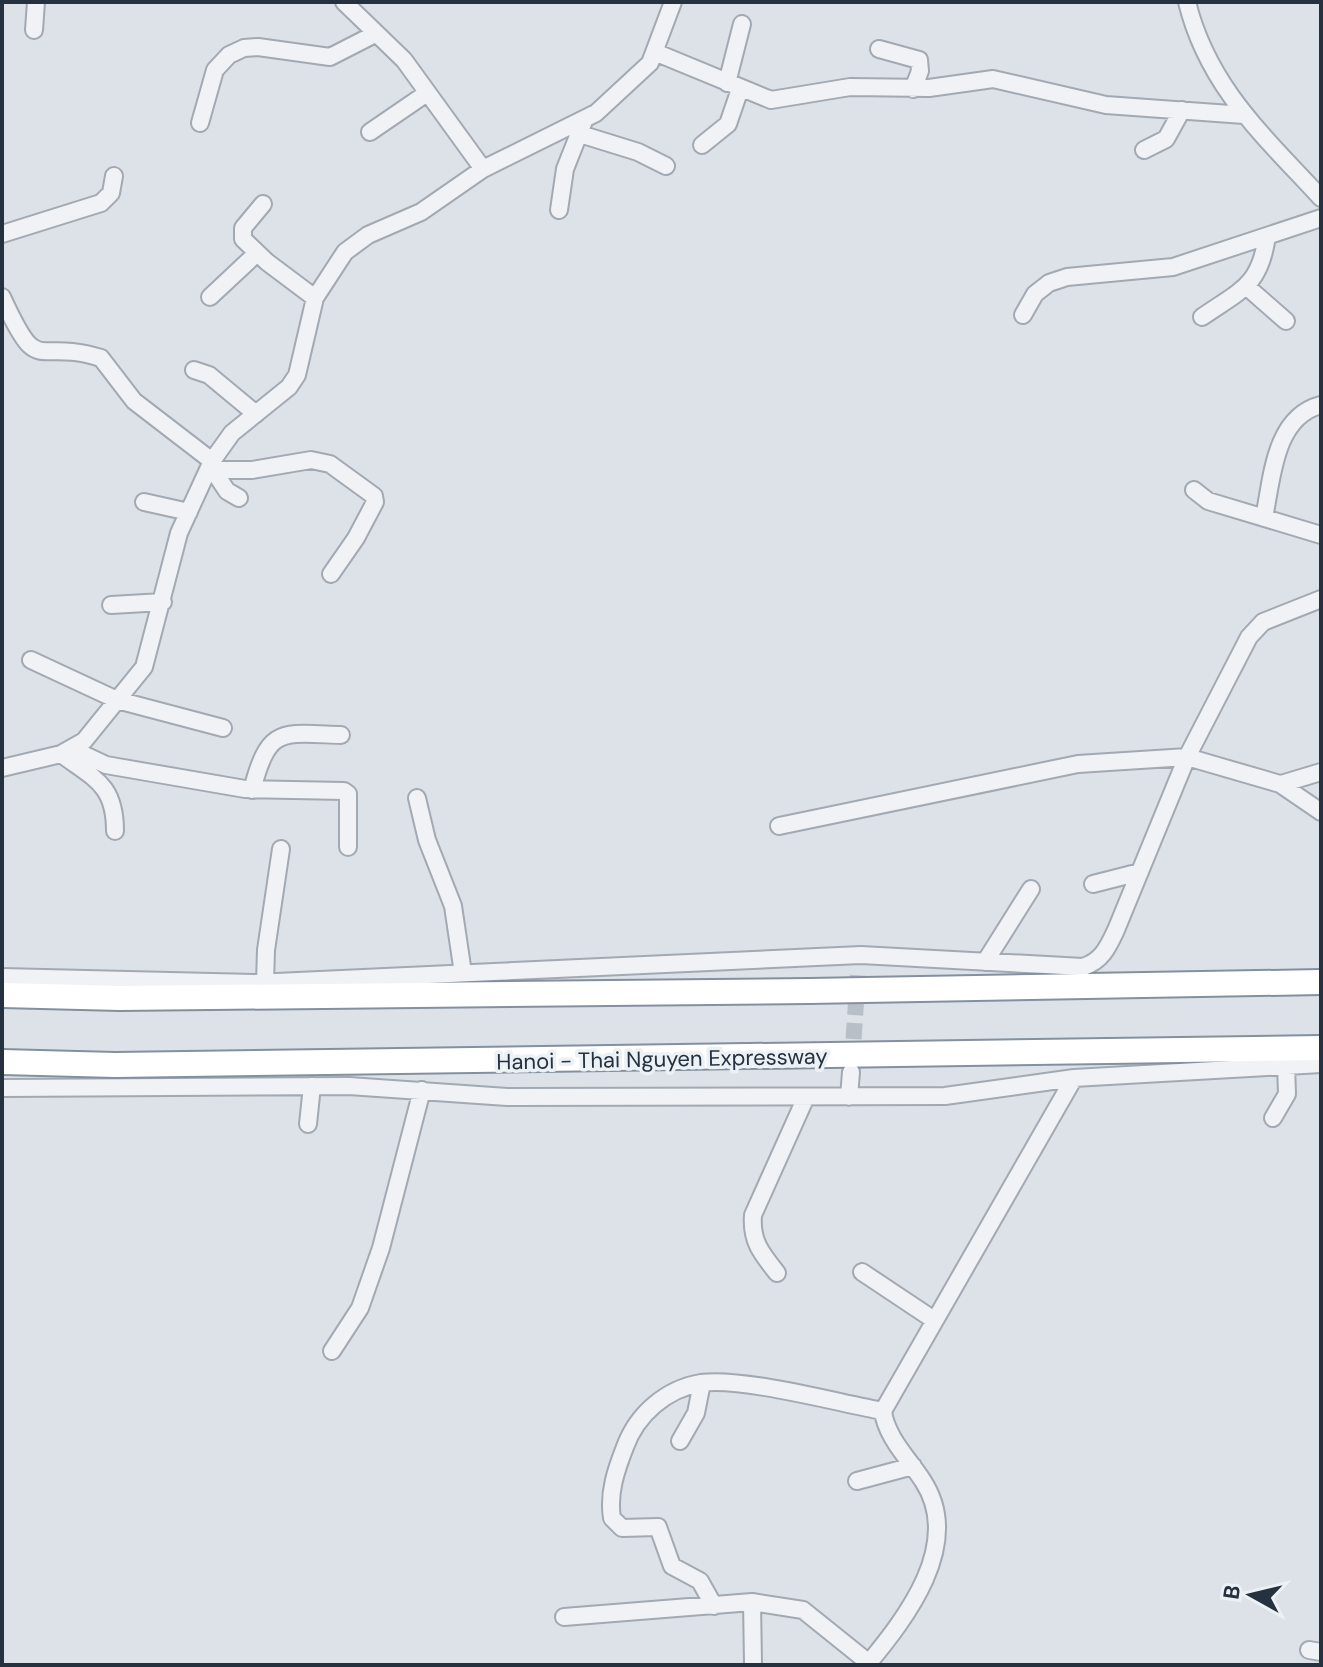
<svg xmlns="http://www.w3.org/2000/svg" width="1323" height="1667" viewBox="0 0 1323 1667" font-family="'DM Sans',sans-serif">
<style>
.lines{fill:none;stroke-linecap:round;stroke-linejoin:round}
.minor-tunnel{stroke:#b8bfc6;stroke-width:16;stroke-dasharray:16 8;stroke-linecap:butt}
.minor-casing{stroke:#a2a9b2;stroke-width:20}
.highway-casing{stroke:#83909f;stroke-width:28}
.minor{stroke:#f0f2f6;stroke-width:16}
.highway{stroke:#fff;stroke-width:24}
.labels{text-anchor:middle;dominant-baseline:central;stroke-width:7;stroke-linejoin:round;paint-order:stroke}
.street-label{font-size:22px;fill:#25313f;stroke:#ecf1f5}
</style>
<rect width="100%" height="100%" fill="#dde2e8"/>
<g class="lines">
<path class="minor-tunnel" d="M852,1063L858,972"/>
<g class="minor-casing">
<path id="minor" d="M344,2L404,60L483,169
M1187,2C1208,87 1264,136 1321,198
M34,30L36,2
M879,49L919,60L920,71L913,89
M657,53L771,100L850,87L929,88L993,79L1106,105L1244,115
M727,83L742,24
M200,123L215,70L229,55L244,48L258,47L330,57L375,34
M370,132L427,93
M580,134L638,152L666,166
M702,145L728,124L740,89
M1144,150L1166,139L1182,110
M263,204L243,228V239L267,262L315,298
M559,210L565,169L584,121
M2,234L101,203L111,193L114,176
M1246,286L1286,321
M2,297C40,380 33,337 101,358L134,401L212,461
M210,297L257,253
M1023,315L1035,294L1049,283L1067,277L1173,267L1321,218
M1202,317C1241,290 1260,286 1267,236
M194,370L209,375L256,414
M208,470H252L311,460L330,464L374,496L375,502L356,538L331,574
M213,470L227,491L239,498
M1194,490L1208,501L1321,535
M144,502L189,512
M1264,518C1272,479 1274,417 1321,405
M111,605L163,602
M31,660L117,700L223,728
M72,749L106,765L245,789L344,791L348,794V847
M61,754C95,779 115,785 115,831
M2,768L61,754L84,741L144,667L179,533L212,461L232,433L289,387L297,375L315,298L345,252L368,235L421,212L483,169L596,113L650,63L673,2
M1281,784L1321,772
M252,790C269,726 280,733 341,735
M417,798L427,840L453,906L463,973
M779,826L1078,764L1187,757L1280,784L1321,812
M1093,884L1140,872
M985,962L1031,889
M2,977L254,983L861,955L1083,967C1102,961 1108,947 1116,930L1187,757L1249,637L1263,622L1321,599
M265,982L266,950L281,849
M2,1088L349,1086L507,1097L945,1096L1074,1078L1321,1064
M849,1097L851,1072
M1273,1118L1287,1094L1286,1065
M308,1124L312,1086
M862,1272L934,1320
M777,1273C761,1253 751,1241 753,1215L806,1097
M332,1351L360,1308L381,1248L422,1090
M680,1441L696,1413L702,1383
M857,1481L913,1466
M752,1602L753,1663
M714,1606L700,1581L672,1566L658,1527L622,1528L612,1518C608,1493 616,1470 625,1447C637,1414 666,1389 701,1383C743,1377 838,1403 883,1411
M564,1617L752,1602L803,1610L869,1663
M1309,1650L1321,1652
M867,1665C906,1618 964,1544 923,1481C909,1459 886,1437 883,1411L1074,1078"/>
</g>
<g class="highway-casing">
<path id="highway" d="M2,995L120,998L809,991L1321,982
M2,1062L115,1065L1321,1048"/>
</g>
<use href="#minor" class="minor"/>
<use href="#highway" class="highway"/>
</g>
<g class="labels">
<g class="street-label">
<text transform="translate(662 1059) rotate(-1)">Hanoi - Thai Nguyen Expressway</text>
</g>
</g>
<rect width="1323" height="1667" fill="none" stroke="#25313f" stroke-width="8"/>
<g transform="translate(1251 1595) rotate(278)" stroke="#ecf1f5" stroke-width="6" paint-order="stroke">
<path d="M0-6L14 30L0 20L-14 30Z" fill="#25313f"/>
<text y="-12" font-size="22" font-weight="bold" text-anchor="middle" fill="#25313f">B</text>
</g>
</svg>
